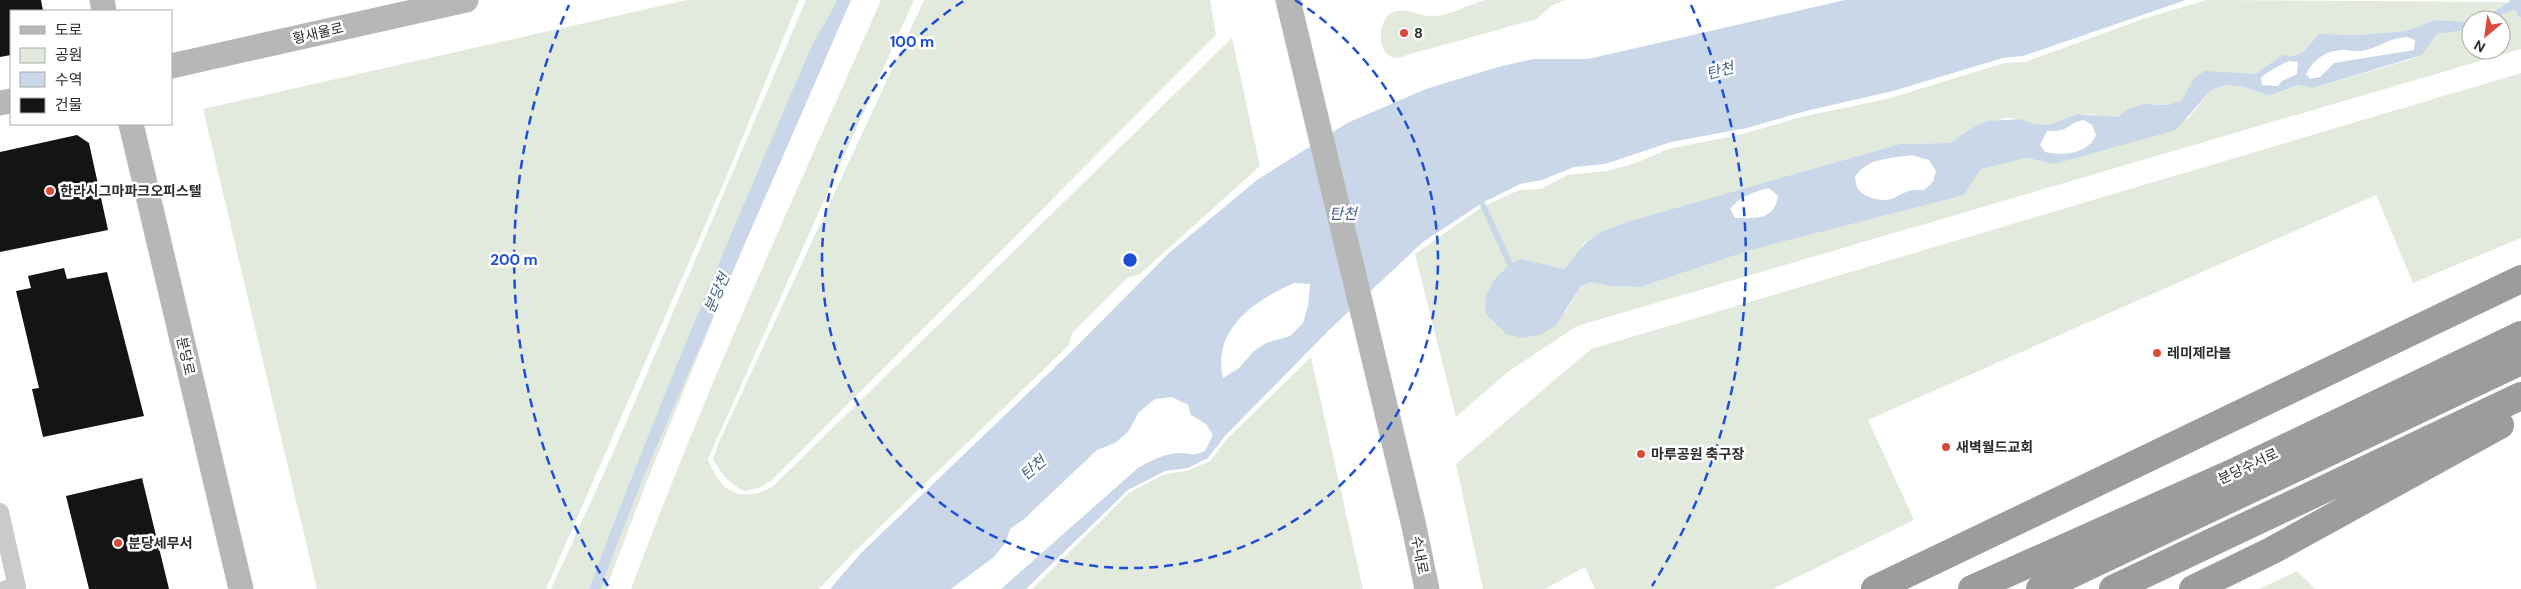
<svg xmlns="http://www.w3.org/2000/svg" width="2521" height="589" viewBox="0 0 2521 589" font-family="'DM Sans','Noto Sans KR',sans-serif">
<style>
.green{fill:#e1eadc}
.water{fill:#c9d7e8;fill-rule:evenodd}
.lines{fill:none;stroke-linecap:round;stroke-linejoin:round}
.stream{stroke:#c9d7e8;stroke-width:6}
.building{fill:#141414}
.minor{stroke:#cacaca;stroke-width:18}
.secondary{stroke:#b7b7b7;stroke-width:25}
.trunk{stroke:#9c9c9c;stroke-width:28}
.ring{fill:none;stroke:#1d4ed8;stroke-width:2.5;stroke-dasharray:9 6}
.poi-dot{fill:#d84a3c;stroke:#fff;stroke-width:2}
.labels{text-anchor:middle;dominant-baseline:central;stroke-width:5;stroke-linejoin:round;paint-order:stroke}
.street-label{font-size:14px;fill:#2d2d2d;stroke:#fff}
.poi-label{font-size:14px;font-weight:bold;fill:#2d2d2d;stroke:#fff;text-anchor:start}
.water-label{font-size:15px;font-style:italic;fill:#426189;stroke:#fff}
.centre{fill:#1d4ed8;stroke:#fff;stroke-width:2.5}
.ring-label{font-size:15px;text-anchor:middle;font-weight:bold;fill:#1d4ed8;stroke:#fff;stroke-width:5;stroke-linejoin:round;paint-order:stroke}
</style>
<rect width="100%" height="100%" fill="#fff"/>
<path class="green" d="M687,0H799L728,173L546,589H317L203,109Z
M806,0H843L647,481L606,589H551L613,453Z
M881,0H914L708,459C720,491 739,504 772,487L1232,38L1260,166L1140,274L1127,278L1072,333L1069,345L856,550L819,589H631C705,389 795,195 881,0Z
M924,0H1210L1216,35L772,480L759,488L744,491C729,483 721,474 713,459L719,442Z
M1486,0H1565L1551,6L1537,19L1407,55C1404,56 1399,58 1396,58C1375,56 1377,19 1393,12C1404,7 1419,16 1431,16C1450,17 1467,4 1486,0Z
M2206,0L2510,2L2471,22L2435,20L2406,31L2357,35L2319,34L2303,52L2293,56L2282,55L2255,74H2240L2189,90L2182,100L2168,105L2155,104L2128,109L2118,117L2109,118L2092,114H2077L2049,125L2035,124L2021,119L2005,118L1970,129L1950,143L1900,144L1611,227L1585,242L1565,269L1521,259L1565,313L1581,286L1591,282L1610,286L1640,287L1751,250L1963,195L1981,169L2027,158L2054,164L2188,119L2211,90L2226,85L2245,87L2269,96L2299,85L2313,88L2409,60L2422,55L2437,34L2466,30L2471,33V50H2501V20H2491L2515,9L2519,18L2521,17V49L1577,326L1509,371L1456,417L1415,254L1482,207L1519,190L1541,189L1567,175L1607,171L1636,163L1668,149L1743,134L1801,117L1887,99L2004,63L2025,62L2143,19Z
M2521,73V238L2413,283L2376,195L1868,420L1914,520L1773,589H1595L1585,567L1545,589H1483L1456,464L1591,349Z
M1311,357L1363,589H1032L1130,492L1165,474L1187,471L1210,461L1226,440Z
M2297,571L2315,589H2259Z"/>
<path class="water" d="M837,0H851L642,480L600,589H589C657,407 733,228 810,50C818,33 830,17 837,0Z
M1845,0H2186L2023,56L2003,58L1893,91L1806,111L1747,128L1671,142L1605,164L1574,167L1542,180L1520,184L1482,203L1423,242L1329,330L1225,436L1208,458L1188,468L1165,471L1128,490L1026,589H1001L1138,468C1152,460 1165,453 1181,453C1193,454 1193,456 1205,451L1213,435L1206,424L1191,415L1188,405L1172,397L1155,399L1139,412L1128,432L1115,443L1097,450L1024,519L1010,529L1006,542L994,557L951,589H830L861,553L1075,348L1169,253L1257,180L1347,123L1426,89L1494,68L1533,59H1588ZM1294,283L1310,284L1308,306L1303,323L1290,336L1266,343L1254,351L1239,368L1223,378C1212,329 1254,301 1294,283Z
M2509,0H2521V17L2519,18L2515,9L2491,20H2477L2510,2Z
M2435,20L2471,22V33L2466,30L2437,34L2422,55L2313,88L2298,85L2269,96L2245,87L2226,85L2211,90L2176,130L2054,164L2027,158L1981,169L1964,195L1751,250L1640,287L1610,286L1591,282L1581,286L1556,325L1542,334L1523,338L1506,334L1485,313L1486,296L1493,281L1510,264L1521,259L1565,269C1587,237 1597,231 1634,220L1900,144L1950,143L1970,129L1987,121L2021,119L2035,124L2049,125L2077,114L2118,117L2128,109L2144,104L2168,105L2182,100L2194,78L2205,71L2255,74L2282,55L2293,56L2303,52L2319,34L2357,35L2406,31ZM2407,37L2415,40L2414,50L2334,63L2320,77L2310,79L2306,74C2315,58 2327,49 2347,50C2354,51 2360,52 2366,50C2382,46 2389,38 2407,37ZM2289,61L2298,62L2297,74L2282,81L2278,86L2262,85L2261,78C2267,72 2281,64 2289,61ZM2084,120L2092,125L2096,135C2088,154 2063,156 2045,152L2040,145L2047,131C2072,132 2066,123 2084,120ZM1912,155L1929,160L1936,171L1933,182L1924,190C1908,189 1907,192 1894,198C1885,203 1864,198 1858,189C1856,186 1856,181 1855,177C1868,157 1890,159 1912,155ZM1769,188L1778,196C1774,221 1756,218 1735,218L1730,209C1740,196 1753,192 1769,188Z"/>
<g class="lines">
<path class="stream" d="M1482,203L1510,264"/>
</g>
<path class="building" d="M0,0H41L43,11H11V55L0,57Z
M77,135L89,143L108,230L0,252V152Z
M64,268L67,279L107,272L144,416L43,437L32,389L39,388L16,291L31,288L28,276Z
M142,478L169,589H89L66,496Z"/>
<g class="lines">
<path class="minor" d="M0,512L17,587L6,589"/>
<path class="secondary" d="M102,0L104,11
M1288,0L1413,522L1427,589
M171,66L466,0
M0,103L11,101
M131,124L241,589"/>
<path class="trunk" d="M1875,589L2521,279
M1972,589L2239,470L2521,335
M2040,589L2521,361
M2113,589L2521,396
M2193,589L2271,551L2500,425"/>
</g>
<g class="ring">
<path d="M1295 0A308 308 0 1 1 965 0"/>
<path d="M608 586A616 616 0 0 1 569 5M1691 5A616 616 0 0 1 1652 586"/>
</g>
<g class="poi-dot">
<circle cx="1404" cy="33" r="5"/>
<circle cx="50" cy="191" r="5"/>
<circle cx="2157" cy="353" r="5"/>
<circle cx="1946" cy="447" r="5"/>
<circle cx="1641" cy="454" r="5"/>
<circle cx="118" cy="543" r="5"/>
</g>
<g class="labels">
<g class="street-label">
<text transform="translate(318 33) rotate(-13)">황새울로</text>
<text transform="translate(186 356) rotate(77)">분당로</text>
<text transform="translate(2248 466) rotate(-25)">분당수서로</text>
<text transform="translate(1420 555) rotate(79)">수내로</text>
</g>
<g class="poi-label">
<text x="1414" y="33">8</text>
<text x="60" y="191">한라시그마파크오피스텔</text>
<text x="2167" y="353">레미제라블</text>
<text x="1956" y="447">새벽월드교회</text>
<text x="1651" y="454">마루공원 축구장</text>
<text x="128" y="543">분당세무서</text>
</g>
<g class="water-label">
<text transform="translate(1720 71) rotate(-16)">탄천</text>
<text x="1343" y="214">탄천</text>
<text transform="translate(717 293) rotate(-66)">분당천</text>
<text transform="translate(1033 468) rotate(-40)">탄천</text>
</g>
</g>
<circle cx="1130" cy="260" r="8" class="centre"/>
<g class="ring-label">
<text x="912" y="47">100 m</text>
<text x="514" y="265">200 m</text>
</g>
<rect x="10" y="10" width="162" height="115" fill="#ffffff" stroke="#ababab"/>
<rect x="20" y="26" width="25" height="8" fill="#b7b7b7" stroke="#ababab"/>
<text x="55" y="35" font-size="15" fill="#2d2d2d">도로</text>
<rect x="20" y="48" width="25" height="15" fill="#e1eadc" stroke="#ababab"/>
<text x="55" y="60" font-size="15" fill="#2d2d2d">공원</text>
<rect x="20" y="72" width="25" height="15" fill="#c9d7e8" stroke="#ababab"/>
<text x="55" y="85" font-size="15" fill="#2d2d2d">수역</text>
<rect x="20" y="98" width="25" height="15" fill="#141414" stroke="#ababab"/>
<text x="55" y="110" font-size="15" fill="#2d2d2d">건물</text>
<g transform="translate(2486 35) rotate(209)"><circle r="24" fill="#ffffff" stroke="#ababab"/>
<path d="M0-4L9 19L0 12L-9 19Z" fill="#d84a3c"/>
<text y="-8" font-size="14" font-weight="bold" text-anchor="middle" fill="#2d2d2d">N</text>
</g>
</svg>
